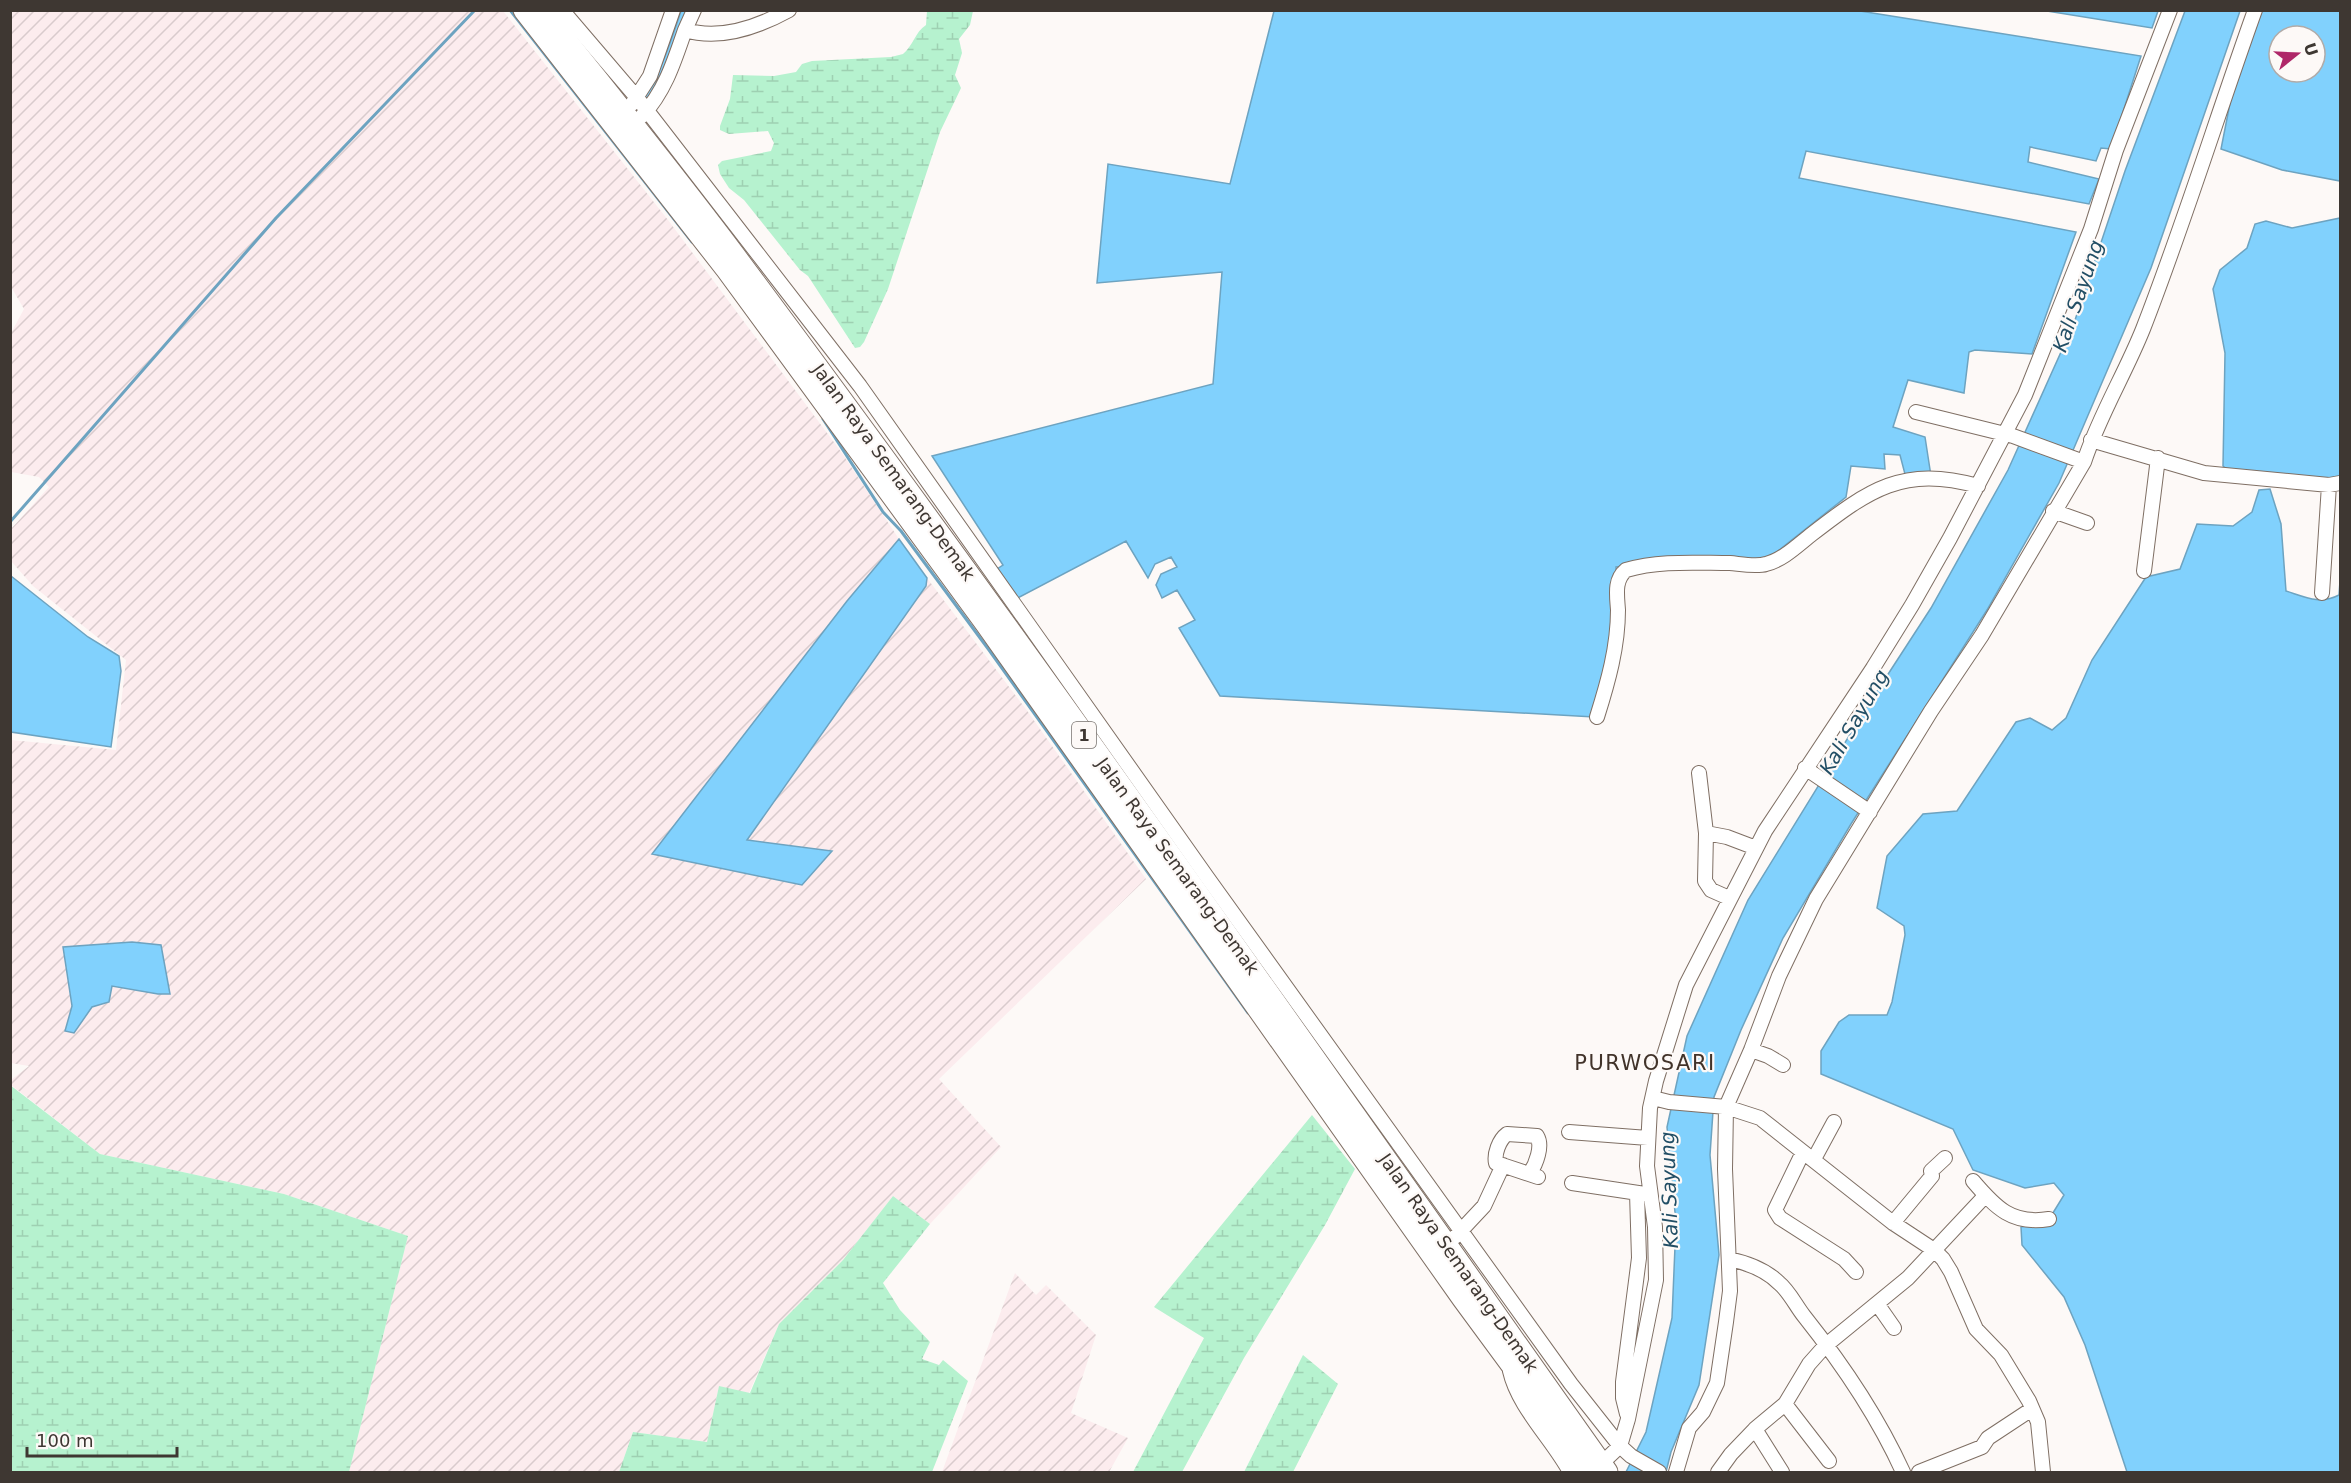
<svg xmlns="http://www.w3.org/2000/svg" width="2351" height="1483" viewBox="0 0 2351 1483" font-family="'DejaVu Sans',sans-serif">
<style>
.industrial{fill:url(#industrial-furrows);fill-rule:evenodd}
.wetland{fill:url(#wetland-marsh)}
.water{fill:#81d1fd;stroke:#6da3c0;stroke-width:1.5;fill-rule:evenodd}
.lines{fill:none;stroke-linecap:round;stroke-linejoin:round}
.stream{stroke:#6da3c0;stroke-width:3}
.minor-casing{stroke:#7f6f64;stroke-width:16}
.highway-casing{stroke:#7f6f64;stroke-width:23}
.minor{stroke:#fff;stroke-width:14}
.highway{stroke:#fff;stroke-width:21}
.labels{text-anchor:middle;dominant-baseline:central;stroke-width:4.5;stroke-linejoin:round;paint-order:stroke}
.shield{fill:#fdf9f7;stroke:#77716d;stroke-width:1.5}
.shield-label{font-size:16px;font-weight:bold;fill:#3e3732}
.street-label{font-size:18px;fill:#3e3732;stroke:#fdf9f7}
.water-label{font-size:20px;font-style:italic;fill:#224e65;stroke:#fdf9f7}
.quarter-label{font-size:21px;letter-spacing:1.5px;fill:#41332a;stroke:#fdf9f7}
</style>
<defs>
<pattern id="industrial-furrows" width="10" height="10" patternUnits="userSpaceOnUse" patternTransform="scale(1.5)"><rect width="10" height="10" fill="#fcecee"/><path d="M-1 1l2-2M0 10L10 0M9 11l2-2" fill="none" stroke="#d9cbcd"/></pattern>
<pattern id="wetland-marsh" width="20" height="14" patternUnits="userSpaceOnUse" patternTransform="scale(1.5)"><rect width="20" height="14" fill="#b6f2cf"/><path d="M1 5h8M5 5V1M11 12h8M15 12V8" fill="none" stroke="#9ed0b2"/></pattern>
</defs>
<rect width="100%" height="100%" fill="#fdf9f7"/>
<path class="industrial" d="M11,11H503L668,220L842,453L899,539L847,601L653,853L746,840L926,586L927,578L1028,712L1146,879L939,1079L1001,1147L930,1224L893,1196L843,1260L779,1324L749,1393L719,1387L707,1442L633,1432L619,1472H349L408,1236L284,1194L100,1154L11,1085V1080L29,1066L11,1063V740L116,750L126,660L33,586L11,561V529L49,487L39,477L11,472L10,335L24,309L10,285ZM132,942L161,946L170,994H158L112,986L65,1030L72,1006L63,947Z
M1015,1273L1036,1295L1046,1285L1096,1335L1071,1413L1128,1438L1109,1472H942Z"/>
<path class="wetland" d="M927,11H973L970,25L959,39L962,53L955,75L961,88L940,132L888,289L864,342L860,347L855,348L808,276L800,270L744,200L729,188L720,174L718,165L722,161L771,151L774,143L768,131L729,134L720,130V126L730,99L733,75L774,76L796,72L802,64L812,61L891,57L903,54C913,46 915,32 926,25Z
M10,1085L100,1154L284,1194L408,1236L349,1472H11Z
M1312,1115L1355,1169L1325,1225L1244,1358L1182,1472H1133L1204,1338L1154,1307Z
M893,1196L930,1224L883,1283L900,1310L930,1342L922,1359L939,1365L943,1360L968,1381L932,1472H619L633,1432L707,1442L719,1386L750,1393L779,1324L843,1260Z
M1303,1355L1338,1384L1293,1472H1244Z"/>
<path class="water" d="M681,11H690L669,73L648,102L643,99C661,72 671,41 681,11Z
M1274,11H1860L2141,56L2111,149L2101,148L2096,161L2030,147L2028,162L2099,179L2089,204L1806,151L1799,178L2076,232L2032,354L1975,350L1969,352L1964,393L1908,380L1893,427L1925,437L1931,476L1906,478L1900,455L1884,454L1885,469L1851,466L1846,497L1768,559L1677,561L1616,567V619L1594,717L1220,696L1179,628L1195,620L1177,590L1162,598L1156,585L1161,574L1177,567L1171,557L1155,564L1148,578L1126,541L1014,600L994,571L1003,565L932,456L1213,384L1222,272L1097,283L1108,164L1230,184Z
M2047,11L2158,10V11L2152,28Z
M2185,11H2240L2151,268L2059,483L1987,610L1851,824L1783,938L1741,1030L1714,1097L1710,1155L1719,1255L1699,1385L1671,1452L1666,1472H1626L1646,1432L1672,1318L1676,1223L1667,1127L1687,1036L1748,900L1870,702L1931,608L2008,470L2074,323L2125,171Z
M2260,11H2340V181L2282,170L2221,149L2233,88ZM2279,36H2315V72H2279Z
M2340,218V477L2304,480L2231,473L2223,466L2225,353L2213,289L2220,270L2247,248L2255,224L2266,221L2292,228Z
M2270,489L2281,524L2286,591C2305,597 2320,605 2339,595L2340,581V1472H2127L2085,1345L2064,1297L2022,1245L2021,1227L2048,1221L2064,1195L2054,1183L2025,1188L1973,1170L1953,1129L1821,1074V1051L1839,1022L1849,1015H1887L1892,1002L1905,935L1904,926L1877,908L1887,856L1923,814L1957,811L2016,722L2030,718L2052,730L2066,718L2092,660L2146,577L2180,569L2197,524L2233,526L2252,512L2259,490Z
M899,539L927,578L926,586L747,840L832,851L802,885L652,854L847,601Z
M11,576L88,637L119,656L121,671L111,747L11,732Z
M132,942L161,945L170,994H158L112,986L109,1002L92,1007L74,1033L65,1031L72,1006L63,947Z"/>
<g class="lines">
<path class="stream" d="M510,10L692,242
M823,419L883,512L901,531L989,650L1248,1013
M10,522L276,218L475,10"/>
<g class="minor-casing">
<path id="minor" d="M562,10L638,99L860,386L1207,877L1571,1384L1620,1446L1631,1456L1659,1472
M685,30L694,10
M632,104L650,76L673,10
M642,116C665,91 674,62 685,30C721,41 758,27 789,10
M1916,412L2013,436L2084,462
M2091,440L2204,473L2329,485L2340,483
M2053,511L2087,523
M2144,571L2158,458
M2322,593L2329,485
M1597,717C1608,682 1618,647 1618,610C1617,595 1614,580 1626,570C1659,560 1696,563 1730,563C1741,564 1756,567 1766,564C1783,560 1799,544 1812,534C1869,490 1903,465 1978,486
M1805,768L1870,812
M1699,773L1706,833L1705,881L1711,890L1729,898
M1706,833L1727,837L1756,848
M1751,1050L1768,1056L1783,1065
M1653,1098L1669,1102L1726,1107L1760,1118L1893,1223L1934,1250L1943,1259L1951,1272L1976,1329L2001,1355L2029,1401L2038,1422L2043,1472
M1569,1132L1648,1138
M1803,1152L1775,1210L1780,1218L1844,1259L1856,1272
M1814,1159L1834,1122
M1530,1173C1536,1164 1543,1146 1537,1136L1507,1134C1499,1140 1494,1154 1496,1163L1538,1177
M1973,1181C1996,1208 2012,1225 2049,1219
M1572,1183L1645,1194
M1893,1223L1932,1176L1931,1171L1945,1158
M1455,1237L1484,1206L1503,1165
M1729,1259C1748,1263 1765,1269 1779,1283C1789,1291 1796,1306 1804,1316C1843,1365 1877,1415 1903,1472
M1878,1305L1894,1328
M1510,1371C1518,1407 1553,1440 1570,1472
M1785,1404L1829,1461
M1627,1414L1623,1398V1382L1639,1258L1637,1193
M1755,1429L1782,1472
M1601,1464L1620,1446L1628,1419L1656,1280L1655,1227L1647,1166L1650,1108L1656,1081L1686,985L1765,831L1873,668L1912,605L1950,538L2025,395L2091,229L2116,150L2170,10
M1676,1472L1689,1428L1703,1412L1717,1383L1726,1322L1730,1291L1725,1169L1726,1107L1751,1050L1779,976L1816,899L1931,711L1982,635L2084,462C2099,416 2125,374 2143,329C2184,224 2217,116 2255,10
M1718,1472L1731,1454L1755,1429L1785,1404L1809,1364L1825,1346L1908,1278L1985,1196
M1919,1472L1982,1447L1988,1438L2032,1409"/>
</g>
<g class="highway-casing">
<path id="highway" d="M524,10L727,270L986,624L1463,1299L1558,1428L1586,1472
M542,10C610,96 679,180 744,268C1039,664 1322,1069 1607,1472"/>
</g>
<use href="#minor" class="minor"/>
<use href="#highway" class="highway"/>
</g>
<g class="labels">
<rect class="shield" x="1072" y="722" width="24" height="26" rx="4.5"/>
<g class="shield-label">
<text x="1084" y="735">1</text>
</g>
<g class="street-label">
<text transform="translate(894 472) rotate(54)">Jalan Raya Semarang-Demak</text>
<text transform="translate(1178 866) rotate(54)">Jalan Raya Semarang-Demak</text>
<text transform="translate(1459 1263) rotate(55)">Jalan Raya Semarang-Demak</text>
</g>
<g class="water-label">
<text transform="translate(2078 296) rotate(-71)">Kali Sayung</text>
<text transform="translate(1854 722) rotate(-60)">Kali Sayung</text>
<text transform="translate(1669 1190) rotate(-92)">Kali Sayung</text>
</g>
<g class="quarter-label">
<text x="1645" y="1063">PURWOSARI</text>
</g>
</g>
<rect width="2351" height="1483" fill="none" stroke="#3e3732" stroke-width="24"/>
<g transform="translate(2297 54) rotate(72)"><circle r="28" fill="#fdf9f7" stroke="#b1aba8" stroke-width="1.5"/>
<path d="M0-4.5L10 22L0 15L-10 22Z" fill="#af2769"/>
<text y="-9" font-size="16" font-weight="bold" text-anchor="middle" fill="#3e3732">U</text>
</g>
<path d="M27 1447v9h150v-9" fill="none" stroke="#3e3732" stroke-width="3"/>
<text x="36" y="1447" font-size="18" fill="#3e3732" stroke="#fdf9f7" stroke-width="4.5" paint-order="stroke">100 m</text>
</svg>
